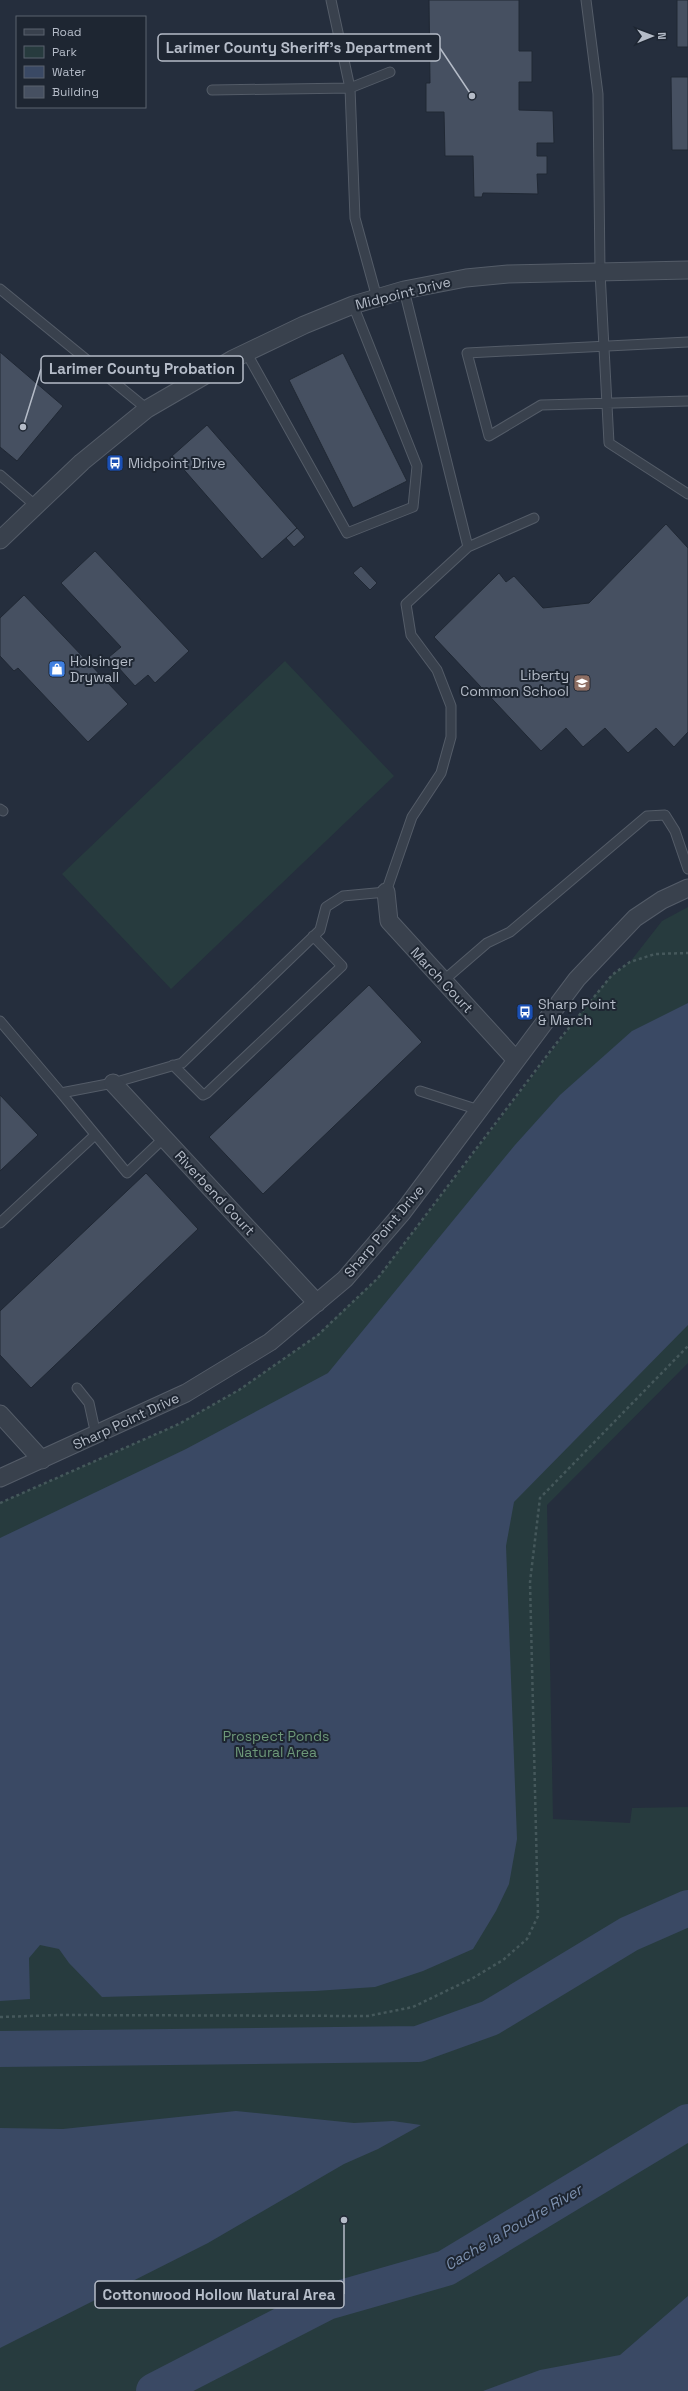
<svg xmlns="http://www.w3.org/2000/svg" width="688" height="2391" viewBox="0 0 688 2391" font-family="'Space Grotesk',sans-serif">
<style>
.green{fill:#273b3e}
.water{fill:#3a4964}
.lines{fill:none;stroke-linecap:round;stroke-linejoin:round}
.river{stroke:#3a4964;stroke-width:36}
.building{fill:#465061;stroke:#202834}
.service-casing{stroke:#545c68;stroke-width:11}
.minor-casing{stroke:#545c68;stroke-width:19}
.path{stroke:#45585b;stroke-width:2.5;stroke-dasharray:3 3;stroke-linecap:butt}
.service{stroke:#39414d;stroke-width:9}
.minor{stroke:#39414d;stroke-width:17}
.labels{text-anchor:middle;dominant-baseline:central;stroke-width:4;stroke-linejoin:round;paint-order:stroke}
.street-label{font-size:14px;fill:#b5bcc8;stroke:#1e2632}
.poi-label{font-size:14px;fill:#b5bcc8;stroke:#1e2632;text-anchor:start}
.park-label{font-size:14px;fill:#6d9879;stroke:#1e2632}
.water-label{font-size:15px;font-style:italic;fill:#7d91af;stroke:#1e2632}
.leader{fill:none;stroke:#b5bcc8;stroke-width:1.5}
.callout-dot{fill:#b5bcc8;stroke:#1e2632;stroke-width:1.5}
.callout{fill:#1e2632;stroke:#b5bcc8;stroke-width:1.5}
.callout-label{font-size:15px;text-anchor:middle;font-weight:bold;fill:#b5bcc8}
</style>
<rect width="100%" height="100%" fill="#252e3d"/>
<path class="green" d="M285,661L394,776L171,989L62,874Z
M688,907V1363L547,1505L553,1819L630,1823L632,1808L688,1807V2391H0V1503L179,1424L239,1390L315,1337L378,1278L594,996L612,975L630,962L662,921Z"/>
<path class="water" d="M688,1003V1325L514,1502L506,1546L517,1839L509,1884L496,1911L473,1949L423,1971L375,1987L315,1991L102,1997L69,1963L59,1949L40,1945L29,1958L30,1999L0,2001V1538L186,1449L328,1373L515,1145L560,1095L632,1031Z
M236,2111L354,2123L393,2121L421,2125L378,2149L344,2164L208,2243L0,2348V2128L63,2129Z
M688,2296V2391H483L540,2370L620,2355Z"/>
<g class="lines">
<path class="river" d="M0,2049L418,2044L490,2018L629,1934L688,1908
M154,2391L327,2302L446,2268L688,2122"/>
</g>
<path class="building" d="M429,0H519V51H532V82H519V110L553,111L554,143H537V156H547V174H537L538,194L483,193L482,197H474L473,156H445L444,112H426V83H430Z
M677,0H688V47H677Z
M671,77H688V150H672Z
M0,352L63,406L17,461L0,447Z
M343,353L407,481L353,508L289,380Z
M207,425L297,528L262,559L172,456Z
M666,524L688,548V732L674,747L656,728L628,753L605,728L583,747L566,728L541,751L434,637L499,573L506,582L514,576L543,608L589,603Z
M297,528L305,537L294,547L286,538Z
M95,551L189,651L155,683L148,675L135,686L109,657L121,647L61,583Z
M361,566L377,583L370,590L353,573Z
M24,595L128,704L88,742L18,668L14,671L0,656V618Z
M369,985L422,1042L263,1194L209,1137Z
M0,1095L38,1135L0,1171Z
M146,1173L198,1229L31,1388L0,1355V1311Z"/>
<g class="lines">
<g class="service-casing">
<path id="service" d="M331,0L350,88L355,218L377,298
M586,0L598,94L600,272L609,443L688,494
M212,90L350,88L390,72
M0,289L147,409
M404,290L468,547
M688,342L467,353L489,436L541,405L688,401
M246,352L347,533L413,507L417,466L353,305
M0,475L36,506
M0,809L3,811
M443,981L487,943L510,932L647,816L665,815L675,831L688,869
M0,1021L61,1093L113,1083L182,1063L320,930L326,907L343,896L386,892L412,817L441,773L451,737V706L437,670L411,635L406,604L468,547L534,518
M173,1065L203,1095L207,1093L342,966L313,936
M420,1091L479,1110
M61,1093L127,1173L164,1138
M0,1223L95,1135
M77,1388L89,1403L96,1435"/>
</g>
<g class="minor-casing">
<path id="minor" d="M0,540L82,462L147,409L233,359L304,325L353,305L404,290L466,278L508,274L688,270
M386,892L389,921L516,1060
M113,1083L317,1303
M0,1414L42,1460
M0,1478L186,1393L270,1342L345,1279L402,1213L577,979L635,918L662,900L688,888"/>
</g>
<path class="path" d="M0,1503L179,1424L239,1390L318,1335L378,1278L555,1045L612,975L630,962L655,954L688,953
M0,2017L58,2015L368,2016L413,2007L473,1978L503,1960L527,1939L538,1916L530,1582L540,1498L688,1346"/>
<use href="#service" class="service"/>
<use href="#minor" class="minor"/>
</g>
<defs>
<g id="bus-square" transform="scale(0.9)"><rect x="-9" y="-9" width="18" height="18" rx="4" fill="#1a4fb4" stroke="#1e2632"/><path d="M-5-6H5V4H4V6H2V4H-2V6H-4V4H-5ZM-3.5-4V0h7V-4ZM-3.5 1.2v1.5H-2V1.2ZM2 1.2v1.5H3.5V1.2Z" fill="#fff"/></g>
<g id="shop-square" transform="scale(0.9)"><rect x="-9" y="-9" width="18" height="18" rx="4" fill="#3f7fe0" stroke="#1e2632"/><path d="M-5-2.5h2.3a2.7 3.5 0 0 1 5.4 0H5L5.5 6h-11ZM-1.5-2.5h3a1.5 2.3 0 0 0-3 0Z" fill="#fff"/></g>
<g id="school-square" transform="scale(0.9)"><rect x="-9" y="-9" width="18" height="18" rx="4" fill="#8d6e63" stroke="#1e2632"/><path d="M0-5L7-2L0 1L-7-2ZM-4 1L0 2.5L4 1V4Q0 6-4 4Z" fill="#fff"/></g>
</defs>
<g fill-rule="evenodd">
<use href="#bus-square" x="115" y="463"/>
<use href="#shop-square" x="57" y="669"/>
<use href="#school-square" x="582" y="683"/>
<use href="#bus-square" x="525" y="1012"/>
</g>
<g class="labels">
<g class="street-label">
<text transform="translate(403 293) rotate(-14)">Midpoint Drive</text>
<text transform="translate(442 980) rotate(47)">March Court</text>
<text transform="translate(215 1193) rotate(47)">Riverbend Court</text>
<text transform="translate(384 1231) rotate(-50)">Sharp Point Drive</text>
<text transform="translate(126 1421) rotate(-25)">Sharp Point Drive</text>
</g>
<g class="poi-label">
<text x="128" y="463">Midpoint Drive</text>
<text x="70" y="661">Holsinger<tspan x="70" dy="16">Drywall</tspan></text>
<text x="569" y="675" text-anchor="end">Liberty<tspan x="569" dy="16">Common School</tspan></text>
<text x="538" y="1004">Sharp Point<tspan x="538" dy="16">&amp; March</tspan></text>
</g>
<g class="park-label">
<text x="276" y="1736">Prospect Ponds<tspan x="276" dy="16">Natural Area</tspan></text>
</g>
<g class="water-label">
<text transform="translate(513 2227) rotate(-30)">Cache la Poudre River</text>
</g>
</g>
<path class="leader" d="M472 96L440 48M23 427L41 369M344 2220L344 2294"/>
<g class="callout-dot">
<circle cx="472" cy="96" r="4"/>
<circle cx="23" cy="427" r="4"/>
<circle cx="344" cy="2220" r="4"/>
</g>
<g class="callout">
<rect x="158" y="34" width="282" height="27" rx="4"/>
<rect x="41" y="356" width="202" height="27" rx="4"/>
<rect x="95" y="2281" width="249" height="27" rx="4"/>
</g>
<g class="callout-label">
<text x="299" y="53">Larimer County Sheriff's Department</text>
<text x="142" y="374">Larimer County Probation</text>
<text x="219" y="2300">Cottonwood Hollow Natural Area</text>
</g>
<rect x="16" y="16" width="130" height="92" fill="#1e2632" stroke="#5a626e"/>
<rect x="24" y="29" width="20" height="6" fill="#39414d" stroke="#5a626e"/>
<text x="52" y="36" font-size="12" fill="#b5bcc8">Road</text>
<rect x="24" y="46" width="20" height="12" fill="#273b3e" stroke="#5a626e"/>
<text x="52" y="56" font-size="12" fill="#b5bcc8">Park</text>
<rect x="24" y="66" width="20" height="12" fill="#3a4964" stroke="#5a626e"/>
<text x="52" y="76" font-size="12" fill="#b5bcc8">Water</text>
<rect x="24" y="86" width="20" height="12" fill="#465061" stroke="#5a626e"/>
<text x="52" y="96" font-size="12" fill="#b5bcc8">Building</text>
<g transform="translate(652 36) rotate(89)" stroke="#1e2632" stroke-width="3" paint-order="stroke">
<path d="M0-3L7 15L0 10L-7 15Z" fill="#b5bcc8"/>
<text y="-6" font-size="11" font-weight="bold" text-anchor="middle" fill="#b5bcc8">N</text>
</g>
</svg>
